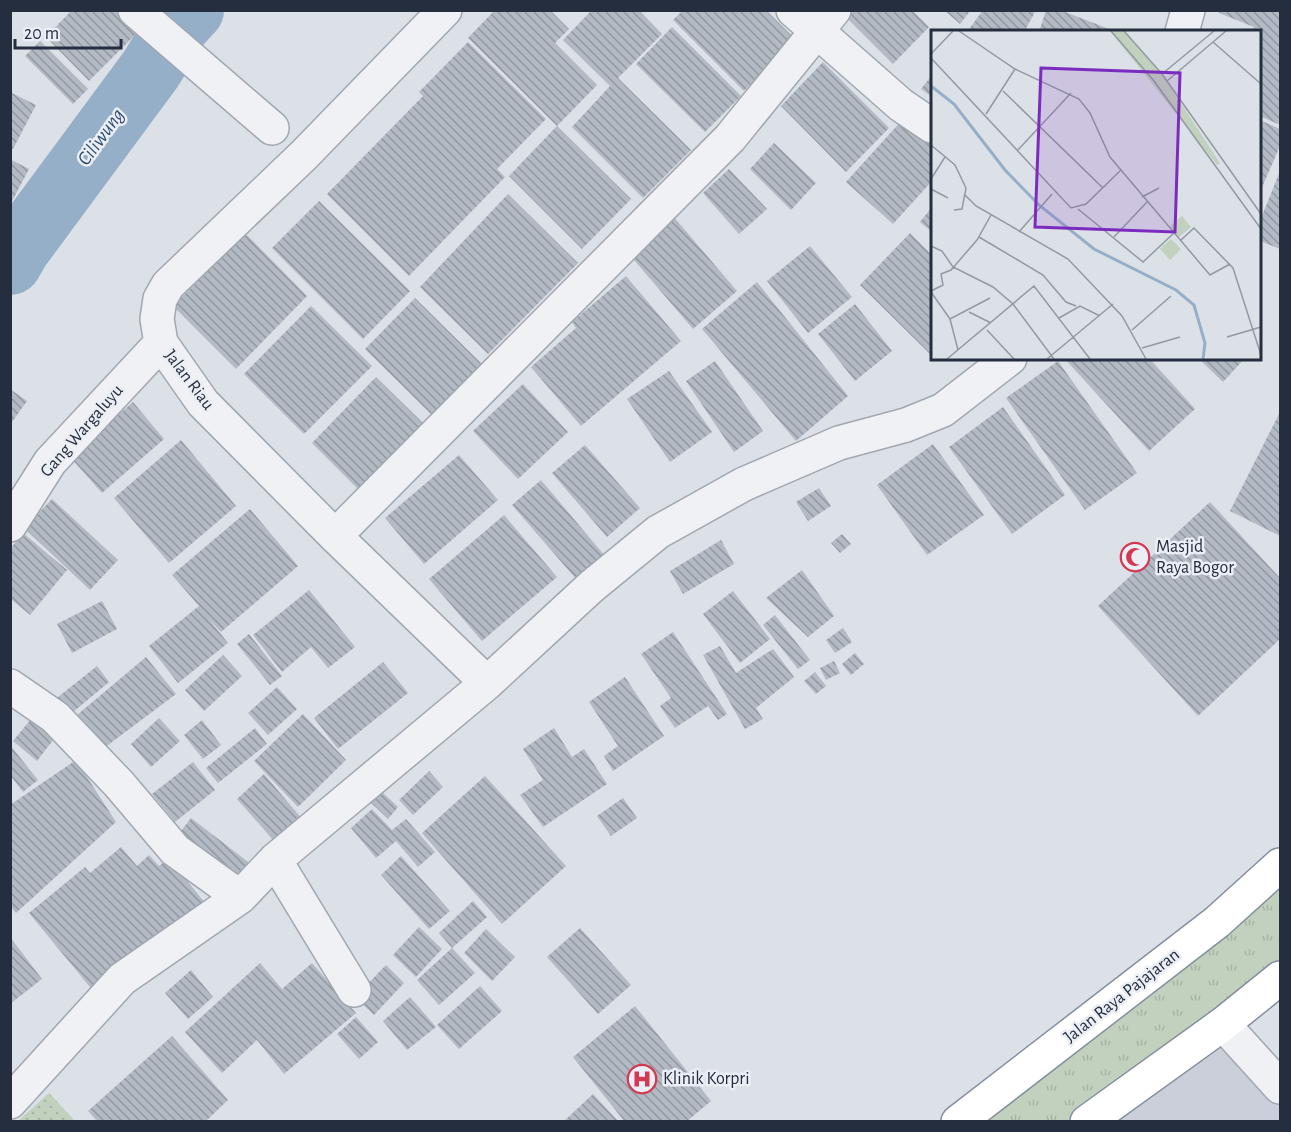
<svg xmlns="http://www.w3.org/2000/svg" width="1291" height="1132" viewBox="0 0 1291 1132" font-family="'Alegreya Sans',sans-serif">
<style>
.built{fill:#cacfd9}
.grass{fill:url(#grass-tufts)}
.park{fill:url(#park-dots)}
.lines{fill:none;stroke-linecap:round;stroke-linejoin:round}
.river{stroke:#95afc9;stroke-width:64}
.building{fill:url(#building-back-hatch)}
.minor-casing{stroke:#a1a7b1;stroke-width:36}
.highway-casing{stroke:#838e9e;stroke-width:36}
.minor{stroke:#eff1f5;stroke-width:33}
.highway{stroke:#fff;stroke-width:33}
.labels{text-anchor:middle;dominant-baseline:central;stroke-width:5;stroke-linejoin:round;paint-order:stroke}
.street-label{font-size:18px;fill:#252e3e;stroke:#ebeff5}
.poi-label{font-size:18px;fill:#252e3e;stroke:#ebeff5;text-anchor:start}
.water-label{font-size:20px;font-style:italic;fill:#2e4d73;stroke:#ebeff5}
.inset-river{fill:none;stroke:#95afc9;stroke-width:3}
.inset-road{fill:none;stroke:#9399a3;stroke-width:1.5}
.view{fill:#7b2cbf;fill-opacity:0.15;stroke:#7b2cbf;stroke-width:3}
.inset-edge{fill:none;stroke:#252e3e;stroke-width:3}
</style>
<defs>
<pattern id="grass-tufts" width="24" height="20" patternUnits="userSpaceOnUse" patternTransform="scale(1.5)"><rect width="24" height="20" fill="#c2d1bd"/><path d="M3 7l-1-3M5 7V3M7 7l1-3M15 17l-1-3M17 17v-4M19 17l1-3" fill="none" stroke="#a7b4a4"/></pattern>
<pattern id="park-dots" width="8" height="8" patternUnits="userSpaceOnUse" patternTransform="scale(1.5)"><rect width="8" height="8" fill="#c2d1bd"/><path d="M2 2h.1M6 6h.1" fill="none" stroke="#a7b4a4" stroke-width="1.8" stroke-linecap="round"/></pattern>
<pattern id="building-back-hatch" width="6" height="6" patternUnits="userSpaceOnUse" patternTransform="scale(1.5)"><rect width="6" height="6" fill="#b3bac4"/><path d="M-1 5l2 2M0 0l6 6M5-1l2 2" fill="none" stroke="#9198a1"/></pattern>
</defs>
<rect width="100%" height="100%" fill="#dce0e7"/>
<path class="built" d="M1223,1024L1280,1099V1121L1095,1122Z"/>
<path class="grass" d="M1280,863V978L1087,1121L956,1122Z"/>
<path class="park" d="M49,1093L75,1121H18Z"/>
<g class="lines">
<path class="river" d="M10,263L18,249L151,69L178,25L192,10"/>
</g>
<path class="building" d="M72,10H117L138,32L89,81L46,37Z
M495,10H550L569,29L555,43L597,85L557,126L468,38Z
M592,10H639L662,34L618,78L691,150L643,198L572,127L610,86L563,40Z
M683,10H766L795,39L744,91L673,20Z
M852,10H912L929,27L893,64L846,17Z
M944,10H971L960,24Z
M983,10H1033L1035,12L1024,32H967Z
M1046,10H1060L1117,32H1039Z
M1220,10H1280V125L1260,116V32H1252L1254,27L1219,13Z
M672,27L741,96L705,132L636,64Z
M40,41L88,89L73,104L25,56Z
M468,42L546,119L497,169L505,177L409,276L327,194L423,96L419,92Z
M823,62L889,128L846,172L781,106Z
M932,75V97L921,89Z
M10,92L36,105L13,149L10,148Z
M904,118L932,144V181L893,224L846,182Z
M1260,120L1280,129V146L1260,192Z
M557,126L631,199L582,249L509,176Z
M774,143L816,183L791,210L750,169Z
M10,159L29,169L10,205Z
M729,169L767,209L739,234L703,193Z
M1280,171V249L1260,241V221Z
M508,194L578,263L488,354L420,287Z
M319,201L410,291L363,339L272,248Z
M932,207V232L920,222Z
M673,216L737,291L693,329L629,254Z
M245,233L307,296L236,369L173,306Z
M910,233L932,255V356L860,285Z
M810,246L852,297L808,333L767,281Z
M626,276L681,341L581,426L531,367L576,328L572,322Z
M757,282L848,396L796,441L702,329Z
M415,298L488,370L438,421L365,349Z
M855,304L892,351L855,381L818,334Z
M311,306L372,366L304,434L244,374Z
M1064,358H1149L1195,409L1149,451Z
M1198,358H1245L1223,382Z
M715,361L763,431L734,452L686,381Z
M1058,361L1137,473L1085,510L1006,398Z
M669,371L712,432L670,462L627,399Z
M376,377L423,423L358,489L312,443Z
M523,384L568,432L518,479L473,431Z
M10,389L27,401L10,425Z
M133,402L164,439L102,493L70,457Z
M1003,407L1065,495L1012,534L949,447Z
M1279,414L1280,415V536L1230,511Z
M181,440L236,506L169,563L114,498Z
M933,444L984,515L927,555L877,485Z
M585,445L640,508L607,537L552,473Z
M459,455L498,500L424,564L385,518Z
M541,480L605,556L577,580L512,505Z
M819,488L831,506L808,521L796,502Z
M52,499L118,560L90,590L24,528Z
M1210,502L1280,578V639L1198,716L1098,606Z
M250,509L298,566L221,632L208,618L228,643L178,683L149,646L199,606L172,575Z
M504,515L557,577L482,641L429,579Z
M23,533L67,570L30,615L10,598V549Z
M842,534L851,544L840,553L831,543Z
M721,540L734,564L683,594L670,571Z
M802,570L834,616L808,637L766,598Z
M309,590L355,647L328,668L311,647L282,672L253,635Z
M733,591L770,639L740,663L703,614Z
M102,601L117,629L72,653L57,624Z
M775,615L810,660L798,669L763,625Z
M843,628L852,642L835,653L826,640Z
M673,632L727,714L718,720L708,706L675,728L660,706L671,698L641,654Z
M249,634L282,676L270,685L237,644Z
M720,646L736,673L773,649L794,677L756,708L763,719L745,729L703,655Z
M855,653L864,664L851,675L842,664Z
M223,655L242,676L204,711L185,690Z
M146,657L176,694L104,748L77,715Z
M834,661L840,673L826,680L820,668Z
M383,662L408,693L338,749L314,718Z
M97,666L109,682L66,718L53,701Z
M815,672L826,686L816,694L804,681Z
M625,677L664,736L613,771L604,756L618,746L589,702Z
M277,687L297,709L268,735L248,713Z
M37,712L60,731L37,761L13,741Z
M303,714L346,760L298,807L254,761Z
M159,718L180,741L151,767L131,744Z
M202,720L221,745L203,759L184,735Z
M255,728L267,744L218,783L206,768Z
M554,728L572,757L584,749L607,784L543,827L520,795L543,780L523,749Z
M10,745L38,780L23,792L10,775Z
M76,760L116,822L16,913L10,906V805Z
M193,762L215,790L175,822L152,794Z
M429,771L443,787L413,815L399,800Z
M264,774L303,820L276,843L237,799Z
M485,776L566,866L502,924L422,833Z
M381,791L398,807L388,819L370,802Z
M623,798L637,818L611,836L597,816Z
M372,809L392,830L406,819L435,852L418,867L396,841L376,858L351,828Z
M191,818L252,865L240,881L179,834Z
M121,847L137,866L149,855L159,866L169,858L205,903L95,993L29,913L85,867L90,873Z
M401,856L450,911L429,929L381,875Z
M473,901L487,917L452,948L439,933Z
M419,927L442,949L416,977L393,955Z
M580,928L631,985L598,1014L547,957Z
M486,929L515,957L492,981L464,953Z
M10,937L42,979L10,1004Z
M452,948L475,973L439,1005L417,980Z
M260,963L282,989L312,963L356,1013L284,1074L257,1040L222,1073L185,1032Z
M386,965L404,983L374,1015L355,997Z
M191,970L213,997L188,1019L165,993Z
M480,986L502,1011L459,1049L437,1025Z
M410,997L436,1027L407,1050L383,1021Z
M635,1006L711,1101L686,1122H625L573,1057Z
M356,1017L378,1042L359,1059L337,1034Z
M172,1036L228,1100L205,1122H98L88,1111Z
M593,1094L619,1122H563Z"/>
<g class="lines">
<g class="minor-casing">
<path id="minor" d="M135,10L272,128
M445,10L304,155L168,285L160,299L157,319L161,343L203,403L335,536L487,683
M793,10L901,105L932,126
M1182,32L1188,10
M10,525L50,462L161,343
M335,536L730,138L834,10
M10,686L55,717L119,784L175,850L240,897
M275,860L354,990
M1223,1024L1280,1087
M10,1102L122,979L240,897L275,860L487,683L592,586L658,532L744,484L839,443L906,425L943,410L1010,358"/>
</g>
<g class="highway-casing">
<path id="highway" d="M958,1122L1217,922L1280,865
M1087,1122L1223,1024L1280,978"/>
</g>
<use href="#minor" class="minor"/>
<use href="#highway" class="highway"/>
</g>
<defs>
<g id="mosque-ring" transform="scale(1.5)"><circle r="9.5" fill="#ebeff5" stroke="#d33a52" stroke-width="1.5"/><path d="M3.5-4.9A6 6 0 1 0 3.5 4.9A5 5 0 1 1 3.5-4.9Z" fill="#d33a52"/></g>
<g id="hospital-ring" transform="scale(1.5)"><circle r="9.5" fill="#ebeff5" stroke="#d33a52" stroke-width="1.5"/><path d="M-5-5h3v3.5h4V-5h3V5h-3V1.5h-4V5h-3Z" fill="#d33a52"/></g>
</defs>
<g fill-rule="evenodd">
<use href="#mosque-ring" x="1135" y="557"/>
<use href="#hospital-ring" x="642" y="1079"/>
</g>
<g class="labels">
<g class="street-label">
<text transform="translate(189 380) rotate(53)">Jalan Riau</text>
<text transform="translate(82 431) rotate(-49)">Gang Wargaluyu</text>
<text transform="translate(1122 996) rotate(-38)">Jalan Raya Pajajaran</text>
</g>
<g class="poi-label">
<text x="1156" y="547">Masjid<tspan x="1156" dy="21">Raya Bogor</tspan></text>
<text x="663" y="1079">Klinik Korpri</text>
</g>
<g class="water-label">
<text transform="translate(101 137) rotate(-54)">Ciliwung</text>
</g>
</g>
<g transform="translate(931 30)">
<rect width="330" height="330" fill="#dce0e7"/>
<path d="M179,1H193L231,44L289,133L286,135Z" fill="#c2d1bd"/>
<path d="M251,186L260,197L248,207L239,196ZM240,209L250,219L239,230L229,219Z" fill="#c2d1bd"/>
<path class="inset-river" d="M0,56L23,74L74,140L108,175L163,219L245,260L263,275L274,313L272,329"/>
<path class="inset-road" d="M28,1L84,39L148,69L159,83L179,127L279,245L299,234M180,1L223,51L330,199M193,1L231,44L330,184M282,12L330,54M0,24L22,1M0,28L140,178L155,174L190,140M231,44L283,1M236,51L295,1M72,61L172,158M55,84L84,39M0,115L24,135L35,158L31,179L23,180M86,121L140,63M0,149L14,127M0,159L17,168M34,165L45,176L137,229L191,286L215,329M211,167L228,158M147,179L212,232L243,203M88,202L121,164M48,207L112,245L135,272L145,276M183,207L216,172M249,211L263,198L302,238L330,325M0,216L11,221L22,237L62,257L82,274L123,329M0,261L12,255L10,244L20,240L46,210L60,185M0,262L19,289L59,268M38,282L60,293M128,288L149,276L169,286M19,289L27,320M56,300L83,329M201,300L240,266M296,307L330,297M211,318L249,307M16,329L103,256L159,329M116,329L182,274"/>
<path class="view" d="M110,38L249,43L244,202L104,197Z"/>
<rect width="330" height="330" class="inset-edge"/>
</g>
<rect width="1291" height="1132" fill="none" stroke="#252e3e" stroke-width="24"/>
<path d="M15 39v9h106v-9" fill="none" stroke="#252e3e" stroke-width="3"/>
<text x="24" y="39" font-size="18" fill="#252e3e" stroke="#ebeff5" stroke-width="4.5" paint-order="stroke">20 m</text>
</svg>
